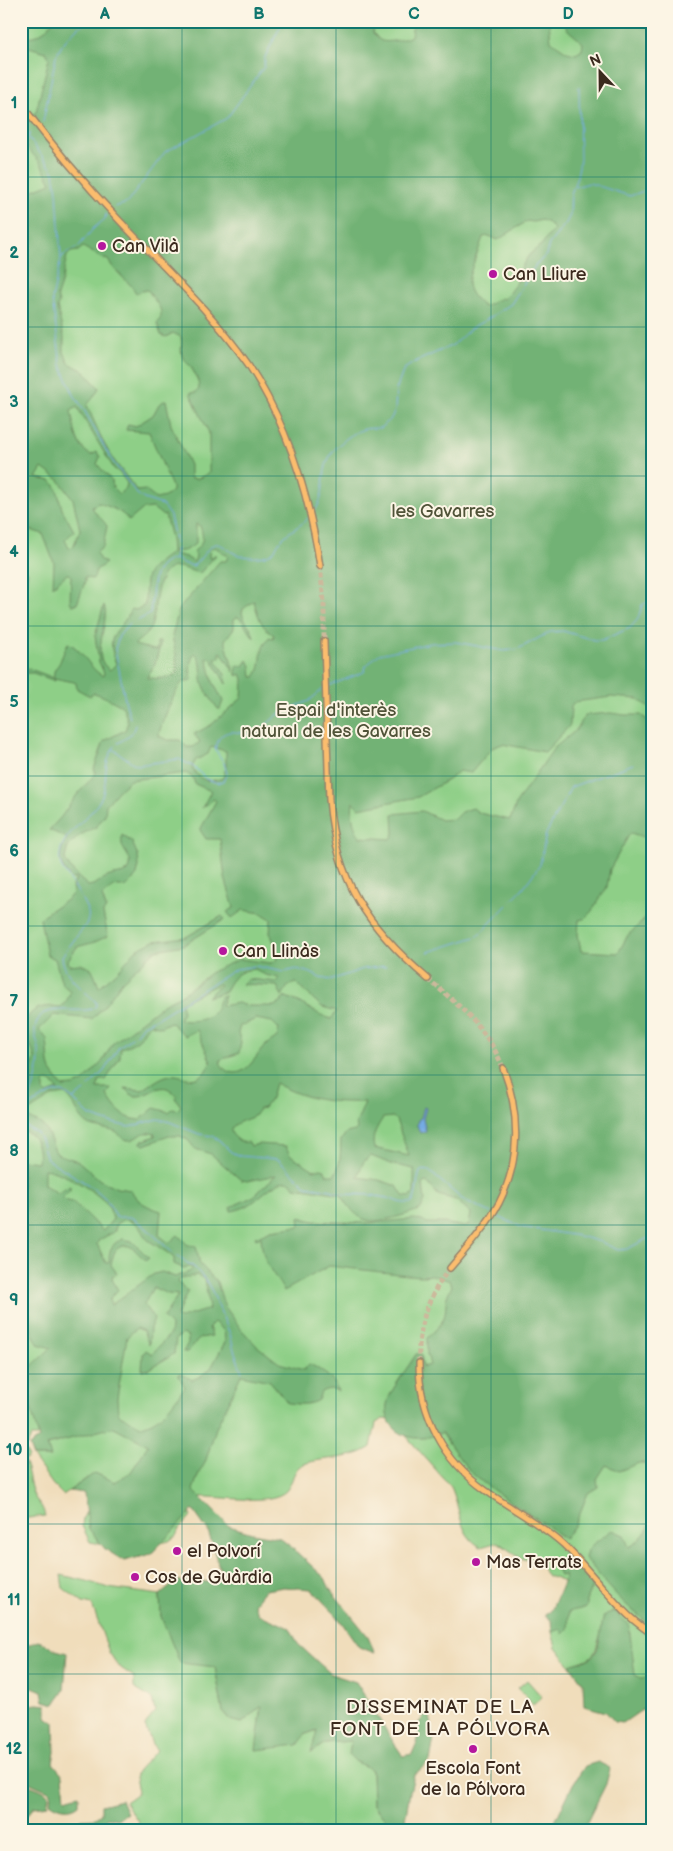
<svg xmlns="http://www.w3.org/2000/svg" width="673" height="1851" viewBox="0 0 673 1851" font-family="'Balsamiq Sans',sans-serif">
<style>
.green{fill:#8ecf87;stroke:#647c52}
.forest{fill:#72b274;stroke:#566e49;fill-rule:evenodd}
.water{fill:#75abe3;stroke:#586a80}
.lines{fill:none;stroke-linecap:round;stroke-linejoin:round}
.stream{stroke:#75abe3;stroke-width:1}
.highway-tunnel{stroke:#ccb99c;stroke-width:5;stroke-dasharray:5 2.5;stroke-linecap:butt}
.highway-casing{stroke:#96846c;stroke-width:8}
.highway{stroke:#fbbd6e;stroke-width:5}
.grid{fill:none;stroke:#0f766e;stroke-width:1;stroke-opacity:0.55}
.poi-dot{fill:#b5179e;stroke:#fcf5e5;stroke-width:2}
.labels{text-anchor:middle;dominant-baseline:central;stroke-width:4;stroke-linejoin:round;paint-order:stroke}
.poi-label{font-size:18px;fill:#3b2a1e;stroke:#fcf5e5;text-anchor:start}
.park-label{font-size:18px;fill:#505338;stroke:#fcf5e5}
.neighbourhood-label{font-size:19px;letter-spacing:1px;fill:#3b2a1e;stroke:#fcf5e5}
.neatline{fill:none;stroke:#0f766e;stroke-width:2}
.grid-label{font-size:16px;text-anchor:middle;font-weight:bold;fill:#0f766e}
</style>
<rect width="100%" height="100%" fill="#fcf5e5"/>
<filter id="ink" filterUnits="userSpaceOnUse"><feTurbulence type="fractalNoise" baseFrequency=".02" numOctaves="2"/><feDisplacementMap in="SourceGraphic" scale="10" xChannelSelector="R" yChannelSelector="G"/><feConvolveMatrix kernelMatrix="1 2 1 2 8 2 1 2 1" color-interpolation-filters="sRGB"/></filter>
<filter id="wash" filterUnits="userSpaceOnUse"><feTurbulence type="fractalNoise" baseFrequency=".0096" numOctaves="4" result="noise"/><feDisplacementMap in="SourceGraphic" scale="20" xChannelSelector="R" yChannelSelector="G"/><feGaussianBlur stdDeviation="1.12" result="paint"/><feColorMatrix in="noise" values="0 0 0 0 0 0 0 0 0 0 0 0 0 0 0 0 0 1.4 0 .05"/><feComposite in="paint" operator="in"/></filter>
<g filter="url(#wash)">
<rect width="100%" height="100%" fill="#f0ddbb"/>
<path class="green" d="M21,21H652V1692L646,1693L603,1628C592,1655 601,1656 570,1665L556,1647L552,1632L561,1629L563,1633L569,1612L574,1609L571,1587L564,1582L548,1576L537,1562L520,1558L498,1542L481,1547C458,1535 461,1508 451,1487L392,1420L383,1419L376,1423L371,1447C351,1461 326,1456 304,1464C292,1468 294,1482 286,1491C270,1506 222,1496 200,1497L190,1508L191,1516L179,1529L176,1536L169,1541L161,1543L141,1557H132L108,1545L90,1542L82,1526L83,1518L87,1510L86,1479L63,1495L53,1485L33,1457H50L47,1445L61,1441L44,1437H31L27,1446L21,1438Z
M21,1444L29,1457L24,1461C29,1471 29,1483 33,1494C37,1503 42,1503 45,1516L28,1518L21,1520Z
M61,1575L87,1581L108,1588L160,1595L161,1617L215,1667L223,1712L230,1720L242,1723L262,1706L260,1721L306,1734L318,1730L311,1753L325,1743L351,1741L355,1761L372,1770L373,1805L385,1818L384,1830L353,1828L351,1830H144L125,1802L136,1794L138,1791L135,1778L138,1770L157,1750L152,1744L145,1726L155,1711L152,1699L134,1688V1677L118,1666L109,1652L92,1605L83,1603L63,1588Z
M527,1680L542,1697L533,1705L518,1688Z"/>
<path class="forest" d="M53,21H374L373,33C376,35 378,40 382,41C387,43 407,39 411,36L412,29L418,21H549L551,41L567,52L576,54L582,50L583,43L568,30L563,21H652V710L638,699L611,697L575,702L571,707L570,725L545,752L502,744L492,748L471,773L459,771L448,780L418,797L359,808L353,802C351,815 353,826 360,837L391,839L394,834L393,814L422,811L441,820L454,819L461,812L473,808L479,813L510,820L517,802L554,748L575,731L586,715L611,713L625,715H641L646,719L652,720V840L631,833L629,835L610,869L607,887L592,911L584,919L579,920L578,934L581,951L618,953L628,935L643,921L652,906V1472L644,1463H639L619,1471L606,1465L597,1479L598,1487L588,1493L575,1525L564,1539C536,1515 503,1500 475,1476C462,1463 452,1448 442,1433C436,1434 429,1438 423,1438C401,1440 381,1423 388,1400C392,1388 409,1366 416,1354H421L423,1367L430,1365L427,1354V1338C434,1331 443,1324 445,1314C447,1300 444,1300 452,1286L450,1281L432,1275L423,1276L407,1275L329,1266L284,1291C272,1270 262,1263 261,1237L256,1239L255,1237L271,1230L300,1226L299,1217L314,1221L366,1223L415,1219L428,1223H445L465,1227L469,1225L471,1213L456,1200L438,1195L427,1182L423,1183L425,1200L421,1209C409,1214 378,1224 366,1220C354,1216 347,1204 341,1194L295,1187C285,1170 263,1195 253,1202C247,1207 238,1210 231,1211V1207L254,1196L276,1175L248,1181L241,1180L211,1154L195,1149L188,1140L180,1136H169L144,1145L140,1142L155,1136V1134C140,1129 138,1140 129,1140C123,1140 120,1134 115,1132C106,1128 93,1129 86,1123C76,1115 75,1101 65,1094L53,1096L26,1113C31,1123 35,1119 42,1125C50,1133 51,1145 57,1154L78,1161L100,1180L117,1188L131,1190C137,1202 148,1207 161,1211L159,1235L169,1243L178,1235L188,1245L196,1246L200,1264L217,1282L224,1305L241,1329L257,1346L279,1363L304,1370L309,1364C313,1365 328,1375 331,1379C334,1381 336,1387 338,1391C331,1388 327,1389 321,1392L318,1400C308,1406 299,1404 288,1403L270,1381L241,1375L216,1428L205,1463L199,1473L193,1490L229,1526L252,1533L280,1538L291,1547L325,1578L330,1589L367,1635L375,1653L359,1647L337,1616L311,1589L284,1587L265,1590L254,1604L258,1614L290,1628L298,1644L331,1674L356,1682L394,1743L403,1756L412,1754L418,1740V1724L429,1710L434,1738L430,1761L414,1775L410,1792L404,1825L407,1830H384L385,1818L373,1805L372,1770L355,1761L349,1755L351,1741L325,1743L311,1753L317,1730L306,1734L298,1745L256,1750L262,1706L242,1723L230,1720L223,1712L215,1667L180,1663L161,1617L160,1595L177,1581L214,1582L220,1570L208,1531L193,1510L151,1554L124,1561L105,1549L89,1529L84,1493L69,1491L95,1473L115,1482L131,1472L148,1445L114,1427L47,1445L51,1457H33L29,1446L39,1439L22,1375L51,1348L38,1344L21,1309L22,1160L38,1162C40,1150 36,1132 21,1131V1096L30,1084V1070L35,1058L24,1026C29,1007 44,1005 61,1007C66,1002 69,998 70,991L62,984L55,959L47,955L40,919C50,907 65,905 73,893L72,886L77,878L72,879C59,866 56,855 67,838L49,830L61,817L76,796L96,773L94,769L104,741L125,730L128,722L123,707C115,702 102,695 94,693L90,696L77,689L76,683L74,682L54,678L55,681L33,673H21V669H30L54,678C52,668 59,667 61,659C64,653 64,649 68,643C83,649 89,669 103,676L104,673L99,662L95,636L104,605C111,622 88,657 110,670L116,664C104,630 119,636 131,609L136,610L145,605C146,571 143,573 171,553L186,557L194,562L196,556L194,551C204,544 204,537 200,526L196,524V543C187,551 183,552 172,551L171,539L165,515L163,516L153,508L143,509L129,521C123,511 109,507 99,503L92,506C94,514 103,519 107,526L103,547L96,553L100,560L106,563L96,570L94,578L91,579L85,577V582L77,604L72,605L70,601L71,575L67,574L53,586L54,563L43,534L21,527V192L26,193L51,183L40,162L28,149L21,139V118L25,122L36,112L49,58L46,52L22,45C29,32 32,39 41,33C46,30 49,25 53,21ZM542,220L548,223L554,229L542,244L529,255L522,266L517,282L504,299L501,298L484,307C477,301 469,294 468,284C468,275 480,247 483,237L489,236L498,240L527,221L533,222ZM83,247L102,258L108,260C115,273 129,280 136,293L146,290L149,291C154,303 168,310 157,323L161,335L166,337L173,333L181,337C183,349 177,357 191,366L198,381L199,389L196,392L190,393L209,433V473L197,479L190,478V465L171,425L166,400L159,404L153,415L136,426L128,424L126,430L149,432L172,487V491L165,497L156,499L145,490L137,491L113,459L102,440L87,405L93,398L99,388L84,371L69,363L64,352V337L57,307L59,303L57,296L61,284L67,256L71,252L78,251ZM77,407L114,469L119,472L127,483L126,488L119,494L113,488L112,481L97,464L100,457L97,452L91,455C76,448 74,426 71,411ZM42,468L59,480L73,499L80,530L73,547L69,548L65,540L74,531L62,509L57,489L52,481L36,478ZM215,547L228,556L226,561H220L179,609L172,636L176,655L177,673C168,680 157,678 147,678L155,664L161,642H157V650H154L135,645V644C140,639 148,634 151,627C157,611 153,567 177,567C184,567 192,572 200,573L216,555H214L210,559L209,557L210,549ZM254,601C258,616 261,628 274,635L273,638L269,637C267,641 264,644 263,648C259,660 263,665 255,677H252L251,666L248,660L244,666H237L236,674L238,676L241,674L243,679L242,698L211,725L194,734L200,742L193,747H187L180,740H167L159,736C158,730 176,689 181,684C184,681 188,681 192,680C190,670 189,661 195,653C204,660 200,674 203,684C207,693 212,701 218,709H220L223,701L213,682L207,658H211L226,684C228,674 219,667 215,658H220V653L221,652L234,672L225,640L234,628V619L237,617L240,618L254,638C252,625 245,624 242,613L243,609ZM211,747L226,751V767L223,778C208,783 199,781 192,767L196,760L208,754ZM186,773L193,778L195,784L211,791L202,808L214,799L216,801L200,830L206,839H220L225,878L234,908L227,912L232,918L243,910L261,913L271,919L270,933L278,952L276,961L271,963L240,959L213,971L181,995L163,1004L113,1043L102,1062L83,1082L74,1086L63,1087L51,1071L49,1063L47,1039L39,1030L54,1015L92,1019L105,1005L122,981L156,950L184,945L225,919L222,916L186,937L154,941L136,950L118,971L99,987L92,969L81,964L69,965L68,960L77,947L95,942L108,936L103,913L106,908L102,896C109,890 116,882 126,888L137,875L139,866L138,856L132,842L122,835C122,838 121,841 122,844C124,854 135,859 128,871C122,875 114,874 107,877C100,880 97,885 88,886L78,877L66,863L65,858L68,847L80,835L96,827L105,815L106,805L119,790L130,780ZM255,969L265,975L279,978L278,982L248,979L242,984L277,986L282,996L288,986L296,983L322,1007L337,1011L331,1019C315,1014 302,1002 286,997L282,999V1002L274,1006H248L238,1003L221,1006L225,995L220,997C218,1002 217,1009 214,1012C206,1021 189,1022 179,1020L183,1012L181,1003L218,984L220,985L207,997L225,992C231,977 239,970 255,969ZM256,1019L272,1022L279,1029L277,1037C273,1040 268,1043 264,1047C255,1057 246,1077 230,1072C224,1070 221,1066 220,1060L239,1053L241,1042L238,1033L240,1026ZM170,1022L185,1036L197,1030L211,1062C208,1066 206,1072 202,1075C192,1084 181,1073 170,1075C159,1077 151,1085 142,1090L125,1088C138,1108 153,1084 167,1088C171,1090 174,1093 177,1095L175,1098L181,1106L177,1110L172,1109L169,1112L154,1108L140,1120C123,1119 115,1108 107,1095L111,1088H97L100,1080H106L120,1057L121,1048C126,1047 136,1042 140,1038C144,1032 145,1028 151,1024L161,1027ZM47,1081L51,1082L58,1090L47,1094L44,1093V1083ZM275,1083C306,1100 330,1103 365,1102L356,1124L357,1129L355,1131L346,1133L341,1140C340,1151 342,1165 334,1175H327L324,1169L321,1168L314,1170L289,1154L286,1146L259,1144L251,1146L249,1142C243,1143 240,1142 235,1137C221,1125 248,1120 254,1116C256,1114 257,1111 259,1109L264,1108L271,1098ZM393,1117L396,1120L409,1156L374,1148C371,1136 377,1127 383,1118ZM371,1156L391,1164L414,1169V1193L410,1197L403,1196L397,1186L379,1180L357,1177L364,1161ZM44,1169C63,1172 94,1190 107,1204C110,1208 111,1214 113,1219L103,1231L73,1202L67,1201L62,1198L70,1190V1186L58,1193L44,1185ZM125,1219C143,1222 140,1236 151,1242C160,1248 166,1251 174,1258V1264L183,1268L190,1267L193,1268L189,1272L175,1277L162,1272L154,1274L111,1305L110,1298L118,1290L112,1279L113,1275L117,1273L111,1265C113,1257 113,1248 123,1246C134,1243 138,1257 147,1260L149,1258L132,1241L123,1239C110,1244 109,1251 109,1263H106L97,1244L99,1240L114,1232L117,1224ZM197,1275L205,1279L209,1309L181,1318L176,1317L188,1291L177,1282L180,1279ZM154,1288L168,1294L178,1295L163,1318L171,1326L170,1334L152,1354L146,1350L143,1354L142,1370H147L174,1354L176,1339L183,1334L188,1337V1343L183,1352H187L200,1338L212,1336L209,1327L214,1322L224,1331L225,1342L211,1368L201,1376L192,1380L180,1373L178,1374L185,1387C171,1404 164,1420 141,1426L118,1414L117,1398L127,1337L137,1328L143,1331L149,1345L150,1328L154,1319L144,1305L151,1291Z
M21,566L28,572L25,588L27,598L21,594Z
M652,1520V1625C625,1608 605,1582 585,1558L587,1550L592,1545L612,1530L624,1535L629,1547C639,1542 648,1531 652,1520Z
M565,1558L571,1562L574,1561L593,1585L587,1597V1607C581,1610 575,1609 569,1612L568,1629L563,1634L561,1629L552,1632L551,1620L545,1615L546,1613L550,1612L552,1609L565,1578L564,1575L560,1576C557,1571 557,1565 560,1560Z
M615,1611L629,1626L635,1675L640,1678L652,1677V1703L623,1723L615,1722L606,1712L584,1706L583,1683L570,1665C578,1662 590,1661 595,1653C600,1647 602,1619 604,1616C607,1613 612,1612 615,1611Z
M39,1641L56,1650L67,1653L64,1690L55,1704L44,1701L42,1691L21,1682V1647Z
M38,1704L47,1705V1717L54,1722L55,1752L53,1763L63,1775L65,1799L79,1795V1804C71,1811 59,1809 50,1802L51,1792L21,1779V1706Z
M598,1762L610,1768L606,1784L585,1826V1830H551L573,1784L585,1766Z
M21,1782C29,1786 45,1789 49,1796L47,1805L34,1807L21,1823L24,1830H21Z
M121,1800L127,1813L117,1819L107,1817L101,1826L103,1830H82L81,1819L95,1818L101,1814V1805Z"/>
<path class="water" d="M424,1107L426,1108L423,1119L426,1131L420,1133L417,1125L418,1120L421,1118Z"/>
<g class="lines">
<path class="stream" d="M43,122L56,56L64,42L77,28L88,21
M30,133L28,137L54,172L57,192L61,259L52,299L61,365L74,395L83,408L111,459L137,494L144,499L162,505L170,516L177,548L175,559
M575,187L589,183L630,196L652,188
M115,207L127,203L165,152L227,118L264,67L265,57L283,21
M61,258L66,253L78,247L94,228L105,219L106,214
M313,513C327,498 320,475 329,458C333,449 340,444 347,438C360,429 365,428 380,428L390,420L395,411L396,390L404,369L415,362L453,345L471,328L486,320L511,304L535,266L546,255L549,244L566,223L570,215L571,194L577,177L580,160L579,87
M282,539C290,530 300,527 308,518
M137,621L150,614L154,578C157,568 165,560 175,559L183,563L193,566C201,560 208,546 215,544C221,543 227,549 232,552C242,558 265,560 274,551C276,549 277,544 280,541
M130,623L119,636L115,649L125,700L130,718
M326,687L364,672L366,666L379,654L431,643L456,642L504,651L518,649L550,632L563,631L594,640H602L630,628L638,619L642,605L652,600
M118,743C126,738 134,734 135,724
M113,749L133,763L138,765L179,759L194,767L206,779L218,783L223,781L227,774L224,763L215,749C220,725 238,732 254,736L276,716L284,711L309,701L323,689
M428,952L478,936L523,888L540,865L546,834L571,787L633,764
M89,1086L104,1071L119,1047L136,1034L142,1026L159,1017L236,969L255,966L284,972L297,969L311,973L320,978L331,980L363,969L386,966
M73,1099L85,1091
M25,1108L50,1094L58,1092H63L73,1099L90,1116L105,1121L129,1127L158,1119L170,1122L199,1134L212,1136L219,1140L231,1152L240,1156L278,1159L306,1186L331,1190L343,1194L371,1195L387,1198L403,1203H412C417,1197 416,1182 420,1172L422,1170L429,1171L462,1199L491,1213
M21,1112C34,1096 40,1069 39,1049C38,1042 34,1036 35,1029C36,1023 39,1016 44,1013C56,1008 74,1011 87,1010L92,1009L96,1006V1002C83,989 63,976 62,956L87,923C88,919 89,916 88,912C86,906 73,883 69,878C65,872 61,870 60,862C56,835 88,822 100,800C110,782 100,766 115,746
M21,1124L37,1133L41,1140L47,1159L95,1189L105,1198L117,1217H131L145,1227L176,1256L194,1267L205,1279L212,1291L230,1334L233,1347L242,1372
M494,1215L521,1227L579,1236L601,1242L618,1250L627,1249L652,1236"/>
</g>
</g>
<g filter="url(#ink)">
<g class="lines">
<path class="highway-tunnel" d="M320,566L324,602V641
M428,979C459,1005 488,1029 503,1068
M419,1363C417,1327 428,1296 450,1268"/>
<g class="highway-casing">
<path id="highway" d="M21,104C51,144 84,183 119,220C163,267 211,311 248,364C288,424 309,496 320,566
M324,641L329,800C336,881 367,927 428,979
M450,1268C467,1248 486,1227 499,1203C521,1160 520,1112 503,1068
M419,1363C419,1414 444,1461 485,1490C511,1509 540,1523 564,1545C585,1565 602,1589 623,1610C631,1619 642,1627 652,1634"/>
</g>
<use href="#highway" class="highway"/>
</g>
</g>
<path class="grid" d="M182,21V1830M336,21V1830M491,21V1830M21,177H652M21,327H652M21,476H652M21,626H652M21,776H652M21,926H652M21,1075H652M21,1225H652M21,1374H652M21,1524H652M21,1674H652"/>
<g class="poi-dot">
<circle cx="102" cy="246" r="5"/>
<circle cx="493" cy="274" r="5"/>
<circle cx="223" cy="951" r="5"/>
<circle cx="177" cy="1551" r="5"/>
<circle cx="476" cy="1562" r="5"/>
<circle cx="135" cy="1577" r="5"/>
<circle cx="473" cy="1749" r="5"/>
</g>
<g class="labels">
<g class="poi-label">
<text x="112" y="246">Can Vilà</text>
<text x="503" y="274">Can Lliure</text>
<text x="233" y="951">Can Llinàs</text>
<text x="187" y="1551">el Polvorí</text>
<text x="486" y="1562">Mas Terrats</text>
<text x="145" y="1577">Cos de Guàrdia</text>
<text x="473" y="1768" text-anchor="middle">Escola Font<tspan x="473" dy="21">de la Pólvora</tspan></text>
</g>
<g class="park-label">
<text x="443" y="511">les Gavarres</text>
<text x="336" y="710">Espai d'interès<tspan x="336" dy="21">natural de les Gavarres</tspan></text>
</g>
<g class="neighbourhood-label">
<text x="440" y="1707">DISSEMINAT DE LA<tspan x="440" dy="22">FONT DE LA PÓLVORA</tspan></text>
</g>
</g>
<rect width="673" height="1851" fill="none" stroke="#fcf5e5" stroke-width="55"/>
<g transform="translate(600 72) rotate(338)" stroke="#fcf5e5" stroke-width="4" paint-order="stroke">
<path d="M0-4L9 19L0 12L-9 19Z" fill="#3b2a1e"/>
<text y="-8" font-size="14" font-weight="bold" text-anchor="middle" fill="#3b2a1e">N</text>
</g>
<rect x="28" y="28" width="618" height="1796" class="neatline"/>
<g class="grid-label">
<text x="105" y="19">A</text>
<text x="259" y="19">B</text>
<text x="414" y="19">C</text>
<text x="568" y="19">D</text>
<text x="14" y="108">1</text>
<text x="14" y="258">2</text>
<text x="14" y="407">3</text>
<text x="14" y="557">4</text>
<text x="14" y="707">5</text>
<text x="14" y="856">6</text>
<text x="14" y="1006">7</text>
<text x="14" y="1156">8</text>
<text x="14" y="1305">9</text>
<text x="14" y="1455">10</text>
<text x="14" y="1605">11</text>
<text x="14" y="1754">12</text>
</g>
</svg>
